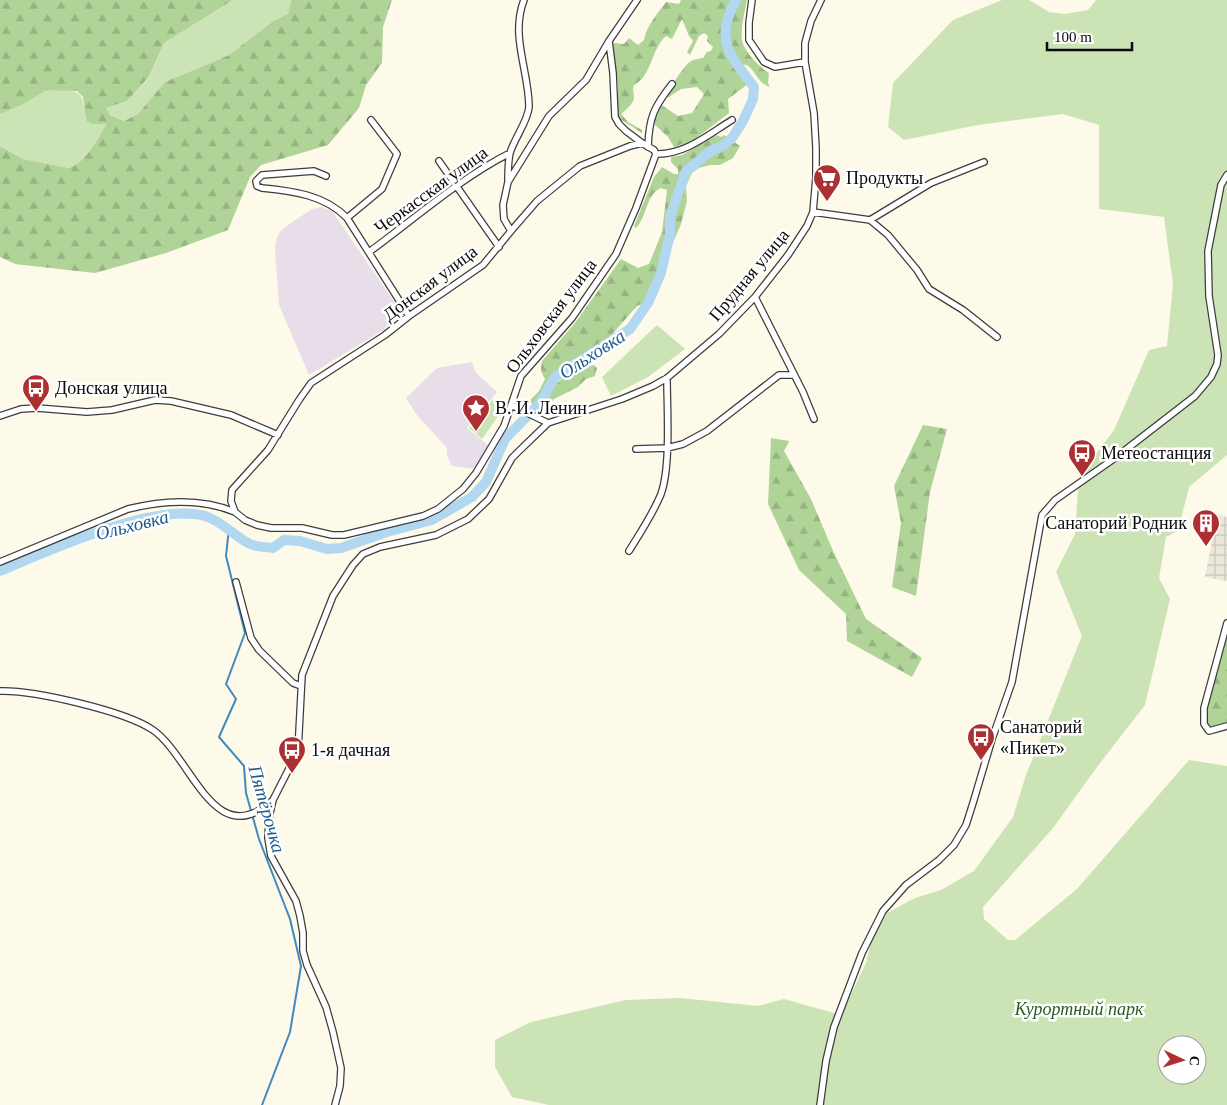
<svg xmlns="http://www.w3.org/2000/svg" width="1227" height="1105" viewBox="0 0 1227 1105" font-family="Georgia,serif">
<style>
.industrial{fill:#e8dee9}
.grass{fill:#cce3b6;fill-rule:evenodd}
.forest{fill:url(#forest-firs)}
.plaza{fill:url(#plaza-grid)}
.lines{fill:none;stroke-linecap:round;stroke-linejoin:round}
.stream{stroke:#4089c0;stroke-width:2}
.river{stroke:#b2d7f0;stroke-width:10}
.street-casing{stroke:#3d3d3d;stroke-width:8}
.street{stroke:#fff;stroke-width:5.5}
.labels{text-anchor:middle;dominant-baseline:central;stroke-width:5;stroke-linejoin:round;paint-order:stroke}
.poi-label{font-size:18px;fill:#0a0a0a;stroke:#fff;text-anchor:start}
.street-label{font-size:18px;fill:#0a0a0a;stroke:#fff}
.park-label{font-size:18px;font-style:italic;fill:#2b5b21;stroke:#fff}
.water-label{font-size:19px;font-style:italic;fill:#205b8f;stroke:#fff}
</style>
<defs>
<pattern id="forest-firs" width="22" height="20" patternUnits="userSpaceOnUse" patternTransform="scale(1.25)"><rect width="22" height="20" fill="#b0d397"/><path d="M5 1l3.5 6h-7zM16 11l3.5 6h-7z" fill="#96b481"/></pattern>
<pattern id="plaza-grid" width="8" height="8" patternUnits="userSpaceOnUse" patternTransform="scale(1.25)"><rect width="8" height="8" fill="#ebe7da"/><path d="M0 4h8M4 0v8" fill="none" stroke="#c8c5ba"/></pattern>
</defs>
<rect width="100%" height="100%" fill="#fdfae9"/>
<path class="industrial" d="M321,207L332,211L401,312L389,321L385,329L309,375L279,305L275,249L276,241L279,233L285,227L312,209Z
M472,362L476,373L497,392L467,428L489,446L476,469L452,466L447,456V448L416,414L406,398L437,368Z"/>
<path class="grass" d="M233,0H291L288,14L273,21L229,55L165,82L138,114L124,121L110,115L106,108L127,101L149,78L164,43Z
M1002,0H1029L1049,12L1065,14L1088,10L1096,0H1227V455L1189,487L1178,531L1166,537L1159,578L1170,599L1145,705L1097,767L1053,828L983,907L984,919L1008,940H1015L1077,889L1189,760L1227,766V1105H549L512,1097L495,1067V1040L531,1022L626,1000L680,998L758,1006L784,999L841,1015L866,963L871,941L887,913L915,898L941,890L974,871L1013,817L1026,775L1082,636L1056,572L1075,534L1078,490L1085,468L1114,430L1149,350L1167,346L1173,284L1164,217L1099,209V125L1063,114L978,125L904,140L888,127L893,83L953,20ZM1167,1045H1197V1075H1167Z
M54,89C84,92 82,91 86,121L92,124H108C97,138 86,162 69,168L23,159L0,146V114L20,106L47,90Z
M657,325L685,349L648,377L611,396L602,377Z
M493,399L504,408L482,439L469,428Z"/>
<path class="forest" d="M0,0H233L164,43L149,77L127,101L106,108L110,115L124,121L138,114L165,82L229,55L273,21L288,14L291,0H392L383,27L382,63L366,85L359,108L328,145L261,165L250,177L228,230L166,253L95,273L15,264L0,257V146L23,159L69,168C86,162 97,139 107,124H92L86,121L83,97L77,91L47,90L20,106L0,114Z
M681,0H747C745,10 739,34 743,44C748,55 759,67 769,73L768,83L770,87C752,81 756,60 736,65L748,84L728,99L729,113L694,140L674,147L668,137L655,125V116L660,104L678,116L692,113L704,94L697,87L681,89L669,97H664C671,88 683,66 691,61C694,59 699,59 703,58L707,52L711,51L713,47L707,41L708,36L704,33L699,36L690,55L687,52L693,41L689,36L682,19L672,39L666,36C651,49 652,76 634,85C632,91 634,92 634,97C634,104 625,110 621,114L628,122L642,130V133L620,119L618,113V84L612,43L624,44L629,38L638,45L644,40C646,26 658,13 666,2L679,4Z
M716,135L721,137L724,135L740,146L733,158L720,165H709L699,168L692,173L686,186L687,201L681,224L671,247L663,252L659,273L644,303L637,306L607,340L556,372L534,405L529,401L539,391L545,379C541,372 540,368 542,361L575,323L621,259L638,268L649,264L662,232L667,190L661,188C646,194 647,217 636,228L634,226L654,177L662,167L674,174H678V169L671,162V157L682,155Z
M594,365L597,368L595,376L586,379L578,387L554,399L545,409L541,410C544,397 559,378 571,373C578,369 586,368 594,365Z
M923,425L947,429L930,492L916,596L892,587L901,523L894,486Z
M771,438L789,441L784,451L811,499L834,553L866,619L922,658L912,677L847,641L846,614L799,570L768,504Z
M1227,631V724L1210,728L1206,723V708Z"/>
<path class="plaza" d="M1217,515L1227,517V581L1205,577Z"/>
<g class="lines">
<path class="stream" d="M229,528L226,556L245,633L226,684L236,699L219,737L244,766L246,793L259,839L290,919L301,966L290,1032L262,1105"/>
<path class="river" d="M0,571C48,551 154,502 205,516C222,521 235,537 250,544C257,547 265,547 273,548L284,540L300,541L327,549L341,548L387,532L432,520L472,497L486,482L505,439L540,403L555,377L630,329L648,303L661,273L670,234V217L686,171L712,150L723,146L732,138L743,121L753,99L754,87C747,78 731,58 728,48C722,32 728,14 736,0"/>
<g class="street-casing">
<path id="street" d="M637,0L609,41L586,80L549,116L508,182L503,205L504,219L511,231L483,265L409,316L385,335L311,383L299,400L268,450L232,490L231,501L235,512L245,520L257,525L271,528H302L332,535H344L423,516L438,509L463,489L476,473L504,426L521,376L572,318L616,254L636,208L656,154
M752,0L749,23V40L764,62L775,67L805,62
M609,41L613,73L615,117L619,124L626,131L642,143L654,150L656,154C685,155 709,134 732,120
M648,147C649,117 654,107 672,84
M439,161L499,247
M326,176L314,171L262,175L256,181L257,186L262,188C293,191 325,195 347,218L409,316
M508,180C508,171 508,162 510,153C514,139 528,121 529,107C529,71 510,36 524,0
M813,212L870,220L931,183L984,162
M347,218L382,189L397,154L371,120
M870,220L888,235L917,270L929,289L963,310L997,337
M511,231L537,201L580,166L630,146L642,143
M369,252C413,220 462,177 510,153
M755,297L803,392L814,419
M511,405L548,423
M0,416L21,409L37,408L87,412L112,410L155,400L171,401L231,415L278,435
M636,449L667,448L683,444L707,431L779,375H794
M629,551C640,533 653,514 661,494C671,466 667,409 667,378
M0,562L128,509C164,500 201,498 235,512
M236,582L251,638L259,650L293,683L301,686
M1227,623L1204,708V724L1209,731L1227,726
M0,691C34,690 125,711 153,730C192,757 214,854 273,800
M335,1105L340,1086L341,1068L333,1032L326,1007L307,965L303,951V933L300,916L296,901L271,856L268,838L269,818L273,800L298,751L302,675L333,596L353,565L363,554L380,547L436,535L468,519L489,499L512,458L519,451L548,423L622,399L653,386L667,378L719,334L755,297L788,255L807,226L813,212L816,177V148L814,113L805,62V43L811,21L821,0
M820,1105L826,1061L834,1027L862,953L883,911L906,885L939,860L954,845L966,825L973,803L992,739L1012,682L1042,515L1055,500L1115,458L1195,396L1211,377L1217,364L1218,355L1209,296L1208,251L1221,185L1227,175"/>
</g>
<use href="#street" class="street"/>
</g>
<defs>
<g id="supermarket-pin" transform="scale(1.4375)"><path d="M0 17L-7.5 6A9.5 9.5 0 1 1 7.5 6Z" fill="#ac2f31" stroke="#fff"/><path d="M-6-5.5h2.5l.6 2H6L4.5 2H-2.5L-4.4-4H-6ZM-1.5 3.2a1.3 1.3 0 1 0 .1 0ZM3 3.2a1.3 1.3 0 1 0 .1 0Z" fill="#fff"/></g>
<g id="bus-pin" transform="scale(1.4375)"><path d="M0 17L-7.5 6A9.5 9.5 0 1 1 7.5 6Z" fill="#ac2f31" stroke="#fff"/><path d="M-5-6H5V4H4V6H2V4H-2V6H-4V4H-5ZM-3.5-4V0h7V-4ZM-3.5 1.2v1.5H-2V1.2ZM2 1.2v1.5H3.5V1.2Z" fill="#fff"/></g>
<g id="sight-pin" transform="scale(1.4375)"><path d="M0 17L-7.5 6A9.5 9.5 0 1 1 7.5 6Z" fill="#ac2f31" stroke="#fff"/><path d="M0-6L1.8-2.2L6-1.7L2.9 1.2L3.7 5.4L0 3.3L-3.7 5.4L-2.9 1.2L-6-1.7L-1.8-2.2Z" fill="#fff"/></g>
<g id="building-pin" transform="scale(1.4375)"><path d="M0 17L-7.5 6A9.5 9.5 0 1 1 7.5 6Z" fill="#ac2f31" stroke="#fff"/><path d="M-4-6H4V6H1V3H-1V6H-4ZM-2.5-4.3h1.7v1.8h-1.7ZM.8-4.3h1.7v1.8H.8ZM-2.5-1h1.7V.8h-1.7ZM.8-1h1.7V.8H.8Z" fill="#fff"/></g>
</defs>
<g fill-rule="evenodd">
<use href="#supermarket-pin" x="827" y="178"/>
<use href="#bus-pin" x="36" y="388"/>
<use href="#sight-pin" x="476" y="408"/>
<use href="#bus-pin" x="1082" y="453"/>
<use href="#building-pin" x="1206" y="523"/>
<use href="#bus-pin" x="981" y="737"/>
<use href="#bus-pin" x="292" y="750"/>
</g>
<g class="labels">
<g class="poi-label">
<text x="846" y="178">Продукты</text>
<text x="55" y="388">Донская улица</text>
<text x="495" y="408">В. И. Ленин</text>
<text x="1101" y="453">Метеостанция</text>
<text x="1187" y="523" text-anchor="end">Санаторий Родник</text>
<text x="1000" y="727">Санаторий<tspan x="1000" dy="21">«Пикет»</tspan></text>
<text x="311" y="750">1-я дачная</text>
</g>
<g class="street-label">
<text transform="translate(431 190) rotate(-36)">Черкасская улица</text>
<text transform="translate(749 275) rotate(-50)">Прудная улица</text>
<text transform="translate(430 283) rotate(-37)">Донская улица</text>
<text transform="translate(551 316) rotate(-53)">Ольховская улица</text>
</g>
<g class="park-label">
<text x="1079" y="1009">Курортный парк</text>
</g>
<g class="water-label">
<text transform="translate(592 354) rotate(-33)">Ольховка</text>
<text transform="translate(132 525) rotate(-14)">Ольховка</text>
<text transform="translate(267 809) rotate(74)">Пятёрочка</text>
</g>
</g>
<g transform="translate(1182 1060) rotate(94)"><circle r="24" fill="#ffffff" stroke="#9d9d9d"/>
<path d="M0-4L9 19L0 12L-9 19Z" fill="#ac2f31"/>
<text y="-8" font-size="14" font-weight="bold" text-anchor="middle" fill="#0a0a0a">С</text>
</g>
<path d="M1047 42v8h85v-8" fill="none" stroke="#0a0a0a" stroke-width="2.5"/>
<text x="1054" y="42" font-size="15" fill="#0a0a0a" stroke="#ffffff" stroke-width="4" paint-order="stroke">100 m</text>
</svg>
